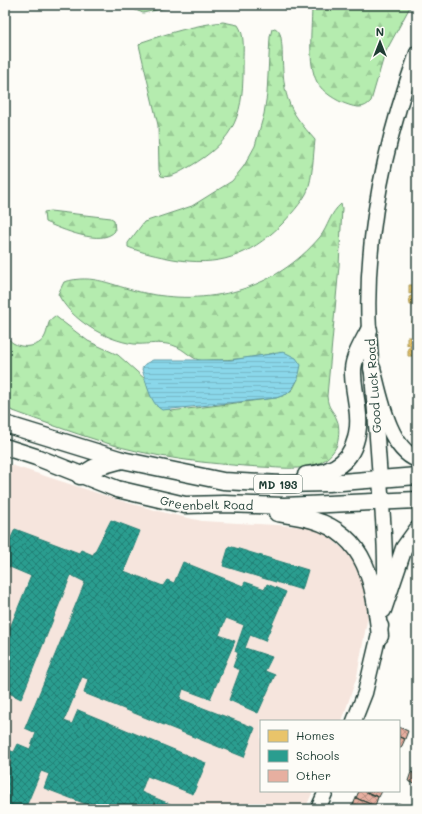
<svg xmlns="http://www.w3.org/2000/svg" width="422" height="814" viewBox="0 0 422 814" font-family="Mali,sans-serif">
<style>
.built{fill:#f6e5dd}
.forest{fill:url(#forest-firs);stroke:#6a9472}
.water{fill:url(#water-rules);stroke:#5f99a1}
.homes{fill:url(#homes-cross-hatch);stroke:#ac9c5a}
.schools{fill:url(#schools-cross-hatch);stroke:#278074}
.building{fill:url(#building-cross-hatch);stroke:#1f3d34}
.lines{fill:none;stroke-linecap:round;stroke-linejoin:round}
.secondary-casing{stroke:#1f3d34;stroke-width:17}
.primary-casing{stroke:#1f3d34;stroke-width:19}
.secondary{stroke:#fdfcf7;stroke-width:14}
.primary{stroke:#fdfcf7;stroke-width:16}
.labels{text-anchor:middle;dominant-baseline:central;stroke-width:4;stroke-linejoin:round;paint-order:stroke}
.shield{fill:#fdfcf7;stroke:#62766e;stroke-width:1}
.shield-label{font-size:11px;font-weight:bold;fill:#1f3d34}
.street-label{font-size:12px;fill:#1f3d34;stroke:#fdfcf7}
</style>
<defs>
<pattern id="forest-firs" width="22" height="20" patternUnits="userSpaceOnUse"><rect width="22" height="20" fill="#b5ecaf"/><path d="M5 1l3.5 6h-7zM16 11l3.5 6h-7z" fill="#9bcb97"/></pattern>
<pattern id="water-rules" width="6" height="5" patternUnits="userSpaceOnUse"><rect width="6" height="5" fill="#8ad7ea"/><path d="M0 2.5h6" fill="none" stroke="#77b9c9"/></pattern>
<pattern id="homes-cross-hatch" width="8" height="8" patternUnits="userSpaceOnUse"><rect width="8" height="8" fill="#e9c46a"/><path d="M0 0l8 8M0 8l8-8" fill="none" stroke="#c7a95c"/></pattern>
<pattern id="schools-cross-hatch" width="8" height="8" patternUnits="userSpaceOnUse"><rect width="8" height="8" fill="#2a9d8f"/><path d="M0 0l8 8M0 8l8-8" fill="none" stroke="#238176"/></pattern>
<pattern id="building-cross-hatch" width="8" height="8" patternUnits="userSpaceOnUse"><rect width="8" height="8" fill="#e7afa0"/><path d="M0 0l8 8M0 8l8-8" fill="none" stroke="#bb9083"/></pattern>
</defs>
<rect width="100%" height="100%" fill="#fdfcf7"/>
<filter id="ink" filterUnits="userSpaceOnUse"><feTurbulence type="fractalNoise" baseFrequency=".025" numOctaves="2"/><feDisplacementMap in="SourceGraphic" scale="8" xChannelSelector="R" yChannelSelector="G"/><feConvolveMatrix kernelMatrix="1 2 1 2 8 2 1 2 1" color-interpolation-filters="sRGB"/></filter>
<g filter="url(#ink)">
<path class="built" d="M5,463L125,502L170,514L202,521L312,527L325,533L351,556L366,588L369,610L357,676L342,721H261V791H313L305,809H5Z"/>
<path class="forest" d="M123,5H178L143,13Z
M312,5H411L385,53L371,101C364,109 357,108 346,104C337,101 322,92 317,82C307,63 312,27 312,5Z
M223,22L238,25C245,35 243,49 243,60C244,113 237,139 189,167C181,171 171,179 161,176L159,170L158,125L139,45L142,42C169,33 195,25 223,22Z
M275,28C282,32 281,40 282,47C283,72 282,97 298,119C303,126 309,133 315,140C313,157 313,176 307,192C303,201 288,218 281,225C248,257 218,267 173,259C157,256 143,253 128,247V243L144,222L192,206L232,181L244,166L255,146L264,114L267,94L270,37L272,29Z
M341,204L342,208L339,266L327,396C328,410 333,409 337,420C340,426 339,441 336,447C322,474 287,468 261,467C208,464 154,458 103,442C70,432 38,420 5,408V334C8,337 9,341 13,343C22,349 39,347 44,338C49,330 46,321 55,316L88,341L118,355L145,379L149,391L171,411L276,398L287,394L293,389L298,379L274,353C253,358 233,360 211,360C208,360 202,361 199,360C188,357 183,346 167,344C156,342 145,345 134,344C105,340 71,320 58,294L64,282C94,273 112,286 140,292C208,307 274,291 320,237C328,227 330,213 341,204Z
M50,211L111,218L114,220L115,231C102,247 61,229 45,222L44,212Z"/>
<path class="water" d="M284,352L296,358L301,365L298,379L292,389L287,394L276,398L162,410C150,404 146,381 142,369L145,364L153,360H231Z"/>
<path class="homes" d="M414,269H417V320L415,305H410L409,297L412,296V293L409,294V285H414Z
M416,320L417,371H414V356H408V348H410V345H407V337H413L412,321Z"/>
<path class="schools" d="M111,520L140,531L124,571L163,586L167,580L174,583L183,562L243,586L245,582L265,589L267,584L286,592L265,641L250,635L245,648L272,657L265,671L275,675L258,713L229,700L240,670L233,667L238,653L235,651L244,625L226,618L219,635L235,641L210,699L183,689L180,699L255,728L244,757L84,693L88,679L82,677L64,721L72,724L78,710L206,763L193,794L147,776L141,792L182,809H99L44,788L49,774L41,771L25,809H5V777L12,759L5,756V749L14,752L18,744L30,749L36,733L25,728L85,582L71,575L21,699L5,691V640L31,576L5,565V551L15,529L79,553L81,550L93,555Z
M229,546L308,570L302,590L223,566Z"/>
<path class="building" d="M399,727L408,731L405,739L399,737Z
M399,737L405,739L401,748H399Z
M411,772L417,775V785L408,781Z
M359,791H364L378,797L375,806L356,798Z
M364,791H382L379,797Z
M356,798L375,806L373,809H358L352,807Z
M398,803L407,807L406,809H396Z"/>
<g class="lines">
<g class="secondary-casing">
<path id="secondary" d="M384,598C387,558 383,519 380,480C377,430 372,381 369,331C364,236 385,142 417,53
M354,721L365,693L381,626
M318,809L326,791"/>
</g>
<g class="primary-casing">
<g id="primary">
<path d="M372,368C379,394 388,448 417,459"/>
<path d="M5,424L122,460L223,481L282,484L329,483L417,476"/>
<path id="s1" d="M5,447L36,457L117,489L185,505L224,504L284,506L417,500"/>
<path d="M306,475C336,473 355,459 358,427C360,408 352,388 353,369C354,356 363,342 369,330"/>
<path d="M80,476L93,468L122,460"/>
<path d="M277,513C289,515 302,517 313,520C369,536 374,588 380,636"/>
<path d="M383,610L404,548L417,530"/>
</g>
</g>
<use href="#secondary" class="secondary"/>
<use href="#primary" class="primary"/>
</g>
</g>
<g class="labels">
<rect class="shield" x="254" y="475" width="48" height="18" rx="3"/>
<g class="shield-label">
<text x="278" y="484">MD 193</text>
</g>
<g class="street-label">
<text transform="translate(373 386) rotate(-94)">Good Luck Road</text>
<text stroke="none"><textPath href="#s1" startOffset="211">Greenbelt Road</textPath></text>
</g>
</g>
<rect width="422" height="814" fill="none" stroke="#fdfcf7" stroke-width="20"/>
<rect x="10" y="10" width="402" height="794" fill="none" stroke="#1f3d34" stroke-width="1.5" filter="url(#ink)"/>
<rect x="260" y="720" width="140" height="72" fill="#fdfcf7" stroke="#a4b0a9"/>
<rect x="268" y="730" width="20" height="12" fill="#e9c46a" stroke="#a4b0a9"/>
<text x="296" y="740" font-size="12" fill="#1f3d34">Homes</text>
<rect x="268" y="750" width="20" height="12" fill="#2a9d8f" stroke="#a4b0a9"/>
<text x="296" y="760" font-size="12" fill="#1f3d34">Schools</text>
<rect x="268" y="770" width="20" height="12" fill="#e7afa0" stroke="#a4b0a9"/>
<text x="296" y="780" font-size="12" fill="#1f3d34">Other</text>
<g transform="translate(380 42)" stroke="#fdfcf7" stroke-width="3" paint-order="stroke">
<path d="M0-3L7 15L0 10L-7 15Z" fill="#1f3d34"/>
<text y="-6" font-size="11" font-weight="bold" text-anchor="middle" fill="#1f3d34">N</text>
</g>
</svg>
